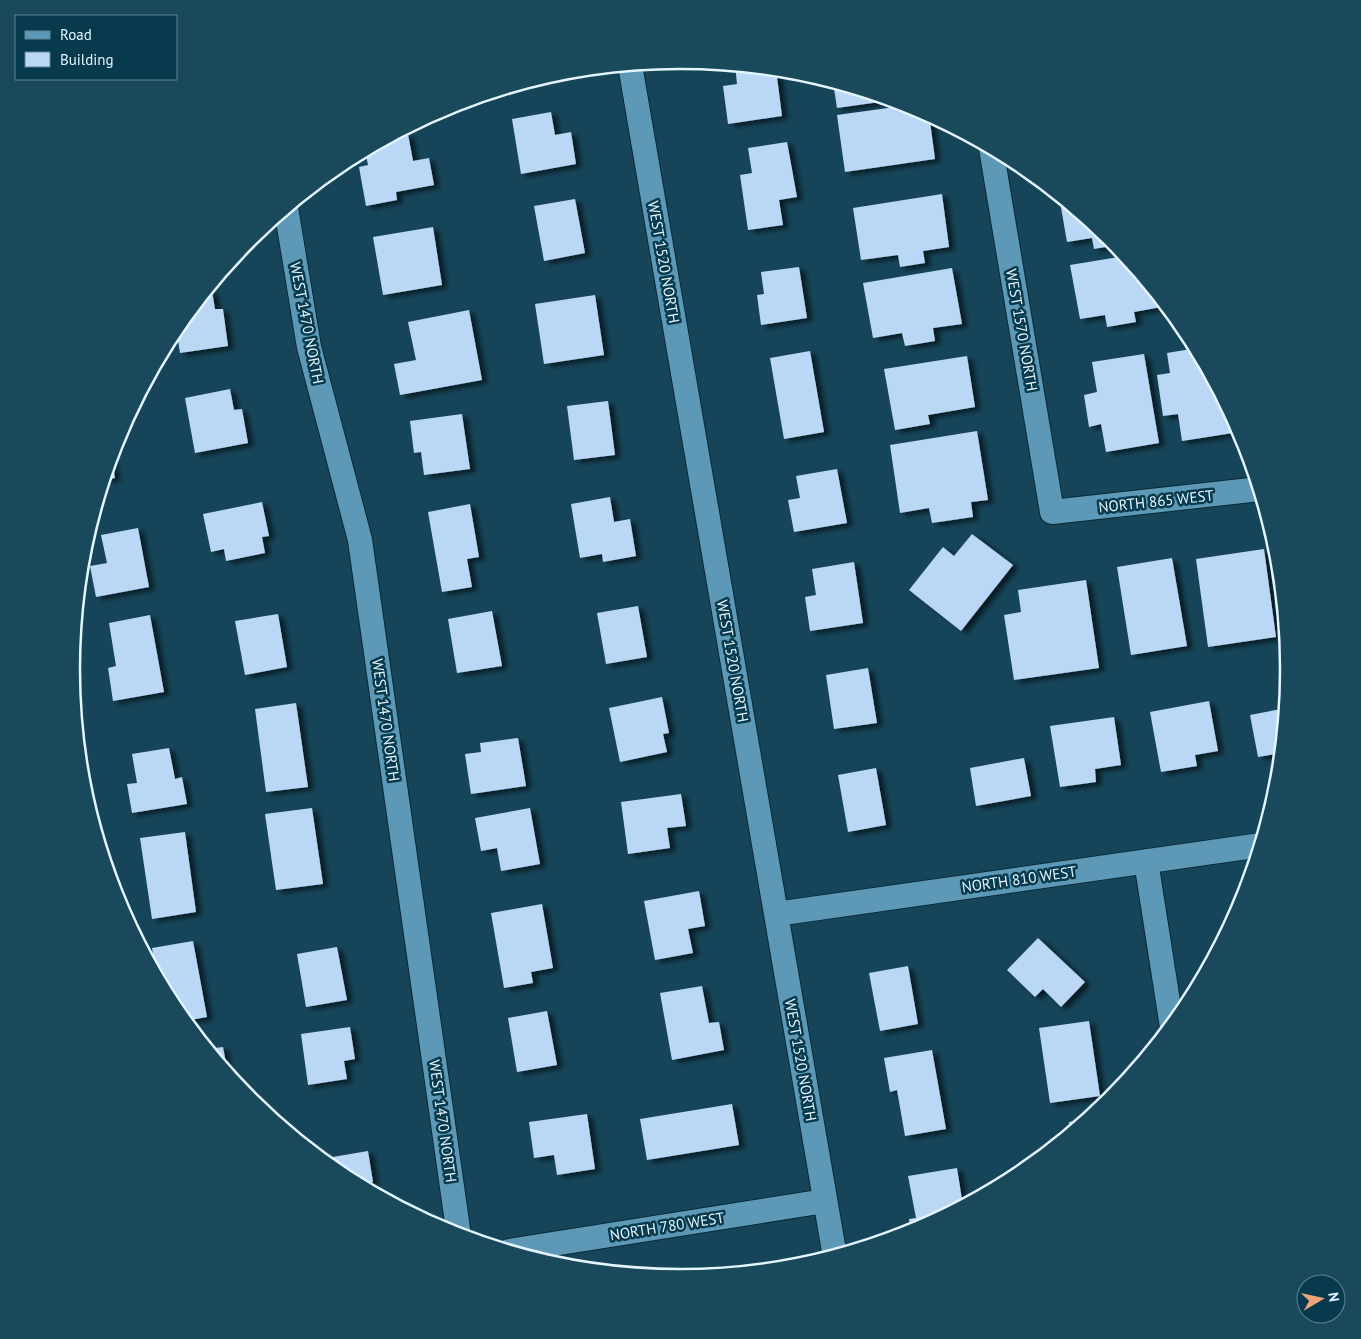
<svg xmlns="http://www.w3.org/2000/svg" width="1361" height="1339" viewBox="0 0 1361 1339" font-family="'PT Sans',sans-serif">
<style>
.building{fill:#bad7f6;filter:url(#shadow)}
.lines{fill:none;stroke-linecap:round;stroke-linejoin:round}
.minor-casing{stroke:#092a38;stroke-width:26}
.minor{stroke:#5d99b6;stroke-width:24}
.labels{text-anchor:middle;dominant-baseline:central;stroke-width:5;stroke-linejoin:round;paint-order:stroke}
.street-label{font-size:15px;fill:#e3f5fe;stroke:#083a4e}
.rim{fill:none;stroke:#e3f5fe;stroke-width:2.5}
</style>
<defs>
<filter id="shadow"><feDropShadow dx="5.5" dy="3" stdDeviation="2.5" flood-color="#0009"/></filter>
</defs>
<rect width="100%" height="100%" fill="#164559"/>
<path class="building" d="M735,65L776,69L782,116L728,124L723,86L737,84Z
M833,82L846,86L894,100L837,108Z
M910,105L929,114L935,159L845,172L837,115Z
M551,112L555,135L571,132L576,164L521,174L512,119Z
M408,134L413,161L429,158L434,185L396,192L397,200L366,206L359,167L368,165L365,150L390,137Z
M787,142L797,197L779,200L783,225L748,230L740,175L752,173L748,148Z
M942,194L949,247L923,251L925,263L900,267L898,255L861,260L853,208Z
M1059,196L1112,239L1117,245L1094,249L1092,238L1067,242Z
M575,199L585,253L544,261L534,206Z
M433,227L442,285L383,295L373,237Z
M1125,256L1167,306L1134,312L1136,322L1107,327L1105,315L1080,319L1070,265Z
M799,267L807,318L761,325L757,295L764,294L761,272Z
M952,268L962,324L933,328L935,341L905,346L902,333L873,338L863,283Z
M212,291L215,309H223L228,346L180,353L176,328L206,292Z
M595,295L604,355L544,364L535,304Z
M469,310L482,380L400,395L394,364L416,360L408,322Z
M1197,348L1230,410L1233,433L1182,441L1178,414L1163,416L1157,375L1170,373L1167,353Z
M810,351L824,432L784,439L770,358Z
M1144,354L1159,443L1106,452L1101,424L1089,427L1084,395L1097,392L1092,362Z
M967,356L975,407L928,415L930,424L895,430L884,369Z
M230,389L234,410L242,409L248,443L195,453L185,398Z
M608,401L615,455L574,460L567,406Z
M462,414L470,469L424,475L421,452L414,453L410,421Z
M977,431L988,500L971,502L973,517L932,523L929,508L900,513L890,445Z
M111,456L115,478L104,480L108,466Z
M837,469L847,523L794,532L788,500L800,498L796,476Z
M610,497L614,522L630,519L636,556L603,562L602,554L580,558L571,504Z
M262,502L269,536L262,537L265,553L226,561L224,549L211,552L203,514Z
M470,504L479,557L467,559L472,587L442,592L428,512Z
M138,528L149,587L96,597L90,566L107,563L101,535Z
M972,534L1013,565L961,631L909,590L943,547L954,556Z
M1264,549L1276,637L1208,647L1196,559Z
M1172,558L1187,646L1131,655L1117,567Z
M854,562L863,623L810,631L805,597L816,595L812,569Z
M1281,575L1284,607L1279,608L1275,576Z
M1086,580L1099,668L1014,680L1004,615L1021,612L1018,590Z
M638,606L647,657L606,664L597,613Z
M492,611L502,666L457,673L448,619Z
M278,614L287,667L245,675L235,621Z
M150,615L164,692L113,701L108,668L116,666L109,623Z
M868,668L877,723L834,729L826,675Z
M662,697L669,733L663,734L667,752L620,762L609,708Z
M1209,701L1218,751L1195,755L1197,766L1161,772L1150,712Z
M296,703L308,787L266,792L255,709Z
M1286,708L1282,753L1258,757L1250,715Z
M1114,717L1121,765L1095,769L1096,782L1060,787L1050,726Z
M518,738L526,786L471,794L465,754L481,752L480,743Z
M169,748L175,779L182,777L187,804L132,813L127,784L137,783L132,754Z
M1024,758L1031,796L976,806L970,768Z
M876,768L886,825L848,832L838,775Z
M681,794L686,826L667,828L670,848L628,854L621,802Z
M312,808L323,884L276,890L265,814Z
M530,808L540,864L501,871L497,848L481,851L475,818Z
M185,832L196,912L152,919L140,838Z
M699,891L705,926L688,929L693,953L655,960L644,901Z
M542,904L553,968L531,972L533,983L504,988L491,913Z
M1038,938L1085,982L1061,1007L1043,989L1035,997L1007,970Z
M193,941L207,1017L185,1021L174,1008L157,977L152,948Z
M337,947L347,1000L306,1007L297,954Z
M908,966L918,1024L880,1031L869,973Z
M702,986L709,1023L719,1022L724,1050L672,1060L660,993Z
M547,1011L557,1065L517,1072L508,1018Z
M1089,1021L1100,1096L1050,1103L1039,1028Z
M350,1027L355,1059L344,1061L347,1079L308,1085L301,1034Z
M223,1047L228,1074L207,1049Z
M932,1050L946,1129L905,1136L897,1090L890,1092L884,1058Z
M732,1104L739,1145L647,1160L640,1119Z
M587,1114L595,1169L557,1175L554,1155L534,1158L529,1122Z
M1089,1119L1071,1134L1069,1122Z
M368,1151L373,1182L360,1186L342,1176L321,1159Z
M957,1168L963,1206L911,1233L909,1219L916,1218L908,1176Z"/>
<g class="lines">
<g class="minor-casing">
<path id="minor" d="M630,65L835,1257
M991,148L1052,512L1260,489
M286,208L309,347L360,540L459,1236
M1146,861L1172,1027
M776,914L1261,845
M509,1251L825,1201"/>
</g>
<use href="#minor" class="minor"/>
</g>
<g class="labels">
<g class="street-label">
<text transform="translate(664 262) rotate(80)">WEST 1520 NORTH</text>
<text transform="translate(307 323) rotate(79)">WEST 1470 NORTH</text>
<text transform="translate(1022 330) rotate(80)">WEST 1570 NORTH</text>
<text transform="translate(1156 501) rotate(-6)">NORTH 865 WEST</text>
<text transform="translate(733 661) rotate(80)">WEST 1520 NORTH</text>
<text transform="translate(386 720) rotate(82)">WEST 1470 NORTH</text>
<text transform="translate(1019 879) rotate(-8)">NORTH 810 WEST</text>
<text transform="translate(801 1060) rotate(80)">WEST 1520 NORTH</text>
<text transform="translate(443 1121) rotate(82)">WEST 1470 NORTH</text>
<text transform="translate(667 1226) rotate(-9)">NORTH 780 WEST</text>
</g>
</g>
<path d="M0 0H1361V1339H0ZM80 669a600 600 0 1 1 1200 0a600 600 0 1 1-1200 0Z" fill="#1a495c" fill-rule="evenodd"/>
<path class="rim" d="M80 669a600 600 0 1 1 1200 0a600 600 0 1 1-1200 0Z"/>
<rect x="15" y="15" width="162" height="65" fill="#083a4e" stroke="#608594"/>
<rect x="25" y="31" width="25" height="8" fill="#5d99b6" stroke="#608594"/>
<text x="60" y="40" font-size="15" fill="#e3f5fe">Road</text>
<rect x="25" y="52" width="25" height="15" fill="#bad7f6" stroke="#608594"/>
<text x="60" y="65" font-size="15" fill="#e3f5fe">Building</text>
<g transform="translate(1321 1299) rotate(81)"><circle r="24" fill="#083a4e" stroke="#608594"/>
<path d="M0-4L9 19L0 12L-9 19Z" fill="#efa377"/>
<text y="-8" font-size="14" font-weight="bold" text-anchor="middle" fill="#e3f5fe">N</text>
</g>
</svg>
